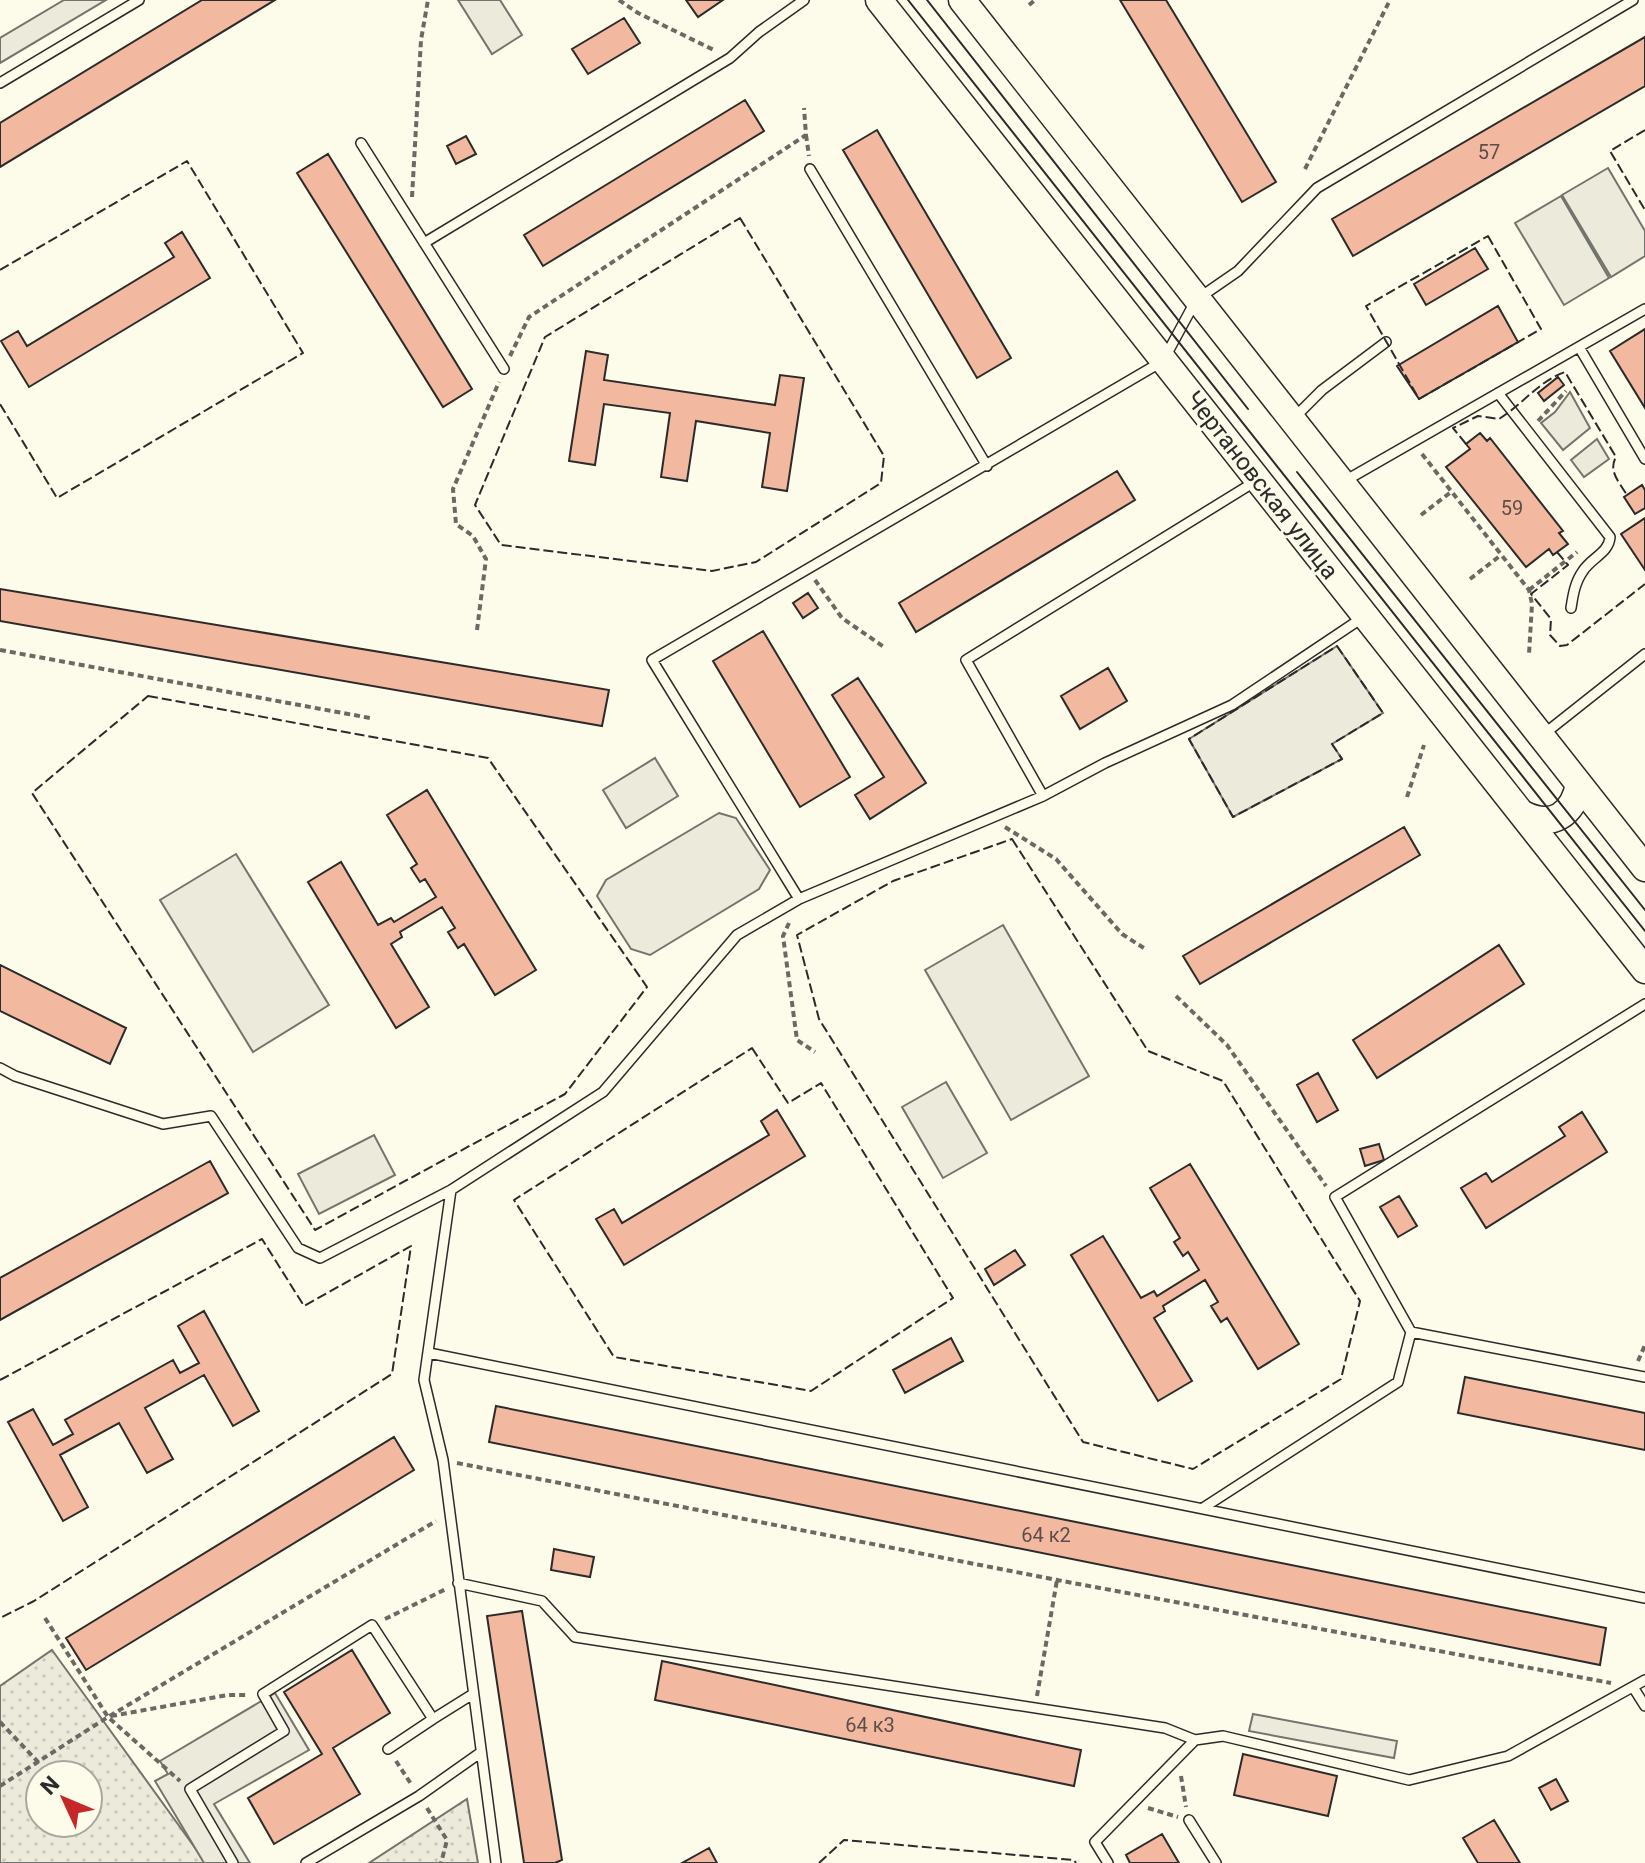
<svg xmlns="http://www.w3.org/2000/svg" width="1645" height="1863" viewBox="0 0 1645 1863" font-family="Roboto,sans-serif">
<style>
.grass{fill:url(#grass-dots);stroke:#74746e;stroke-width:2;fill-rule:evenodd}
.park{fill:#ecebdb;stroke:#74746e;stroke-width:2}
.parking{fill:#eceadb;stroke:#74746e;stroke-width:2}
.building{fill:#f2b8a0;stroke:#2b2b2b;stroke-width:2}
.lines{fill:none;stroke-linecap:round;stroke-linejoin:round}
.service-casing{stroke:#2b2b2b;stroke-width:12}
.secondary-casing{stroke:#2b2b2b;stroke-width:29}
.path{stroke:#6a6964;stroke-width:4;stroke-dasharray:6 4;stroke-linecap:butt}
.service{stroke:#fdfbea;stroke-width:9}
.secondary{stroke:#fdfbea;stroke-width:26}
.tram{stroke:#2b2b2b;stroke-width:2}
.fence{stroke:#2b2b2b;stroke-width:2;stroke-dasharray:10 4;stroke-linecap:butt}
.labels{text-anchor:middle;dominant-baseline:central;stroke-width:6;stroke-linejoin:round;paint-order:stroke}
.number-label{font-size:20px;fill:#5d4e48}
.street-label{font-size:24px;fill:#2b2b2b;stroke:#fdfbea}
</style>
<defs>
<pattern id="grass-dots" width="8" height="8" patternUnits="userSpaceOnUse" patternTransform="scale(2)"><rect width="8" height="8" fill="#ecebdb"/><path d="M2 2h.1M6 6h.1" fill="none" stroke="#cbcabc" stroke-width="1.8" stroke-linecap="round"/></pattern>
</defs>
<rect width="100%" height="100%" fill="#fdfbea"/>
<path class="grass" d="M52,1650L206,1863H0V1686ZM40,1775H88V1823H40Z
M467,1799L478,1863H369Z"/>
<path class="park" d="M458,0H500L522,35L492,54Z
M1608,168L1645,231V256L1611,277L1562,195Z
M1561,196L1609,278L1564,305L1515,223Z
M1570,392L1590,428L1563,450L1541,423L1555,412Z
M1597,439L1609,459L1584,477L1571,460Z
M655,758L678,796L626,828L603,790Z
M719,813L736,818L770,870L759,889L650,955L631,949L597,896L606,880Z
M236,854L329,1005L253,1052L160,900Z
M1003,925L1089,1076L1011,1120L925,970Z
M946,1082L987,1153L943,1178L902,1107Z
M374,1135L395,1175L319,1214L298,1174Z"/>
<path class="parking" d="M64,0H106L0,63V38Z
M1337,646L1383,713L1332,744L1342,759L1233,817L1189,739Z
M275,1693L309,1750L214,1804L250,1863H204L155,1781L168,1774L160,1761Z
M1253,1714L1397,1741L1394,1758L1249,1731Z"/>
<path class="building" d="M202,0H275L0,167V123Z
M686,0H723L698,17Z
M1120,0H1166L1276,182L1242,202Z
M624,18L640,43L588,74L572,49Z
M1645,37V86L1353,256L1332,219Z
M745,100L764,131L543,266L524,235Z
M877,130L1011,358L977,378L843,150Z
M466,136L476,154L456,164L447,146Z
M328,154L472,389L443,407L297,173Z
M182,232L210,278L29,387L1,341L18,331L27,346L174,257L165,243Z
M1475,248L1488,269L1426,305L1414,284Z
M1498,306L1518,342L1419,399L1397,366Z
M1645,329V408L1610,351Z
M586,351L608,355L604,380L775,405L780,375L804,378L787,491L762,487L770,433L696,421L687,481L661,477L670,413L604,404L595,465L569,461Z
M1558,377L1564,385L1544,401L1538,393Z
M1480,433L1487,441L1490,438L1563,531L1559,533L1568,544L1553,555L1549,549L1526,567L1446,467L1470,449L1466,444Z
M1117,471L1135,500L916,632L899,603Z
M1642,485L1645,490V508L1635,514L1624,497Z
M1645,518V570L1621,534Z
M0,589L609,690L602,726L0,621Z
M808,593L818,608L803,618L793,603Z
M763,631L850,777L800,807L713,661Z
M1108,668L1127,701L1080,729L1061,696Z
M858,678L926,783L870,819L855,795L884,777L832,695Z
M427,790L536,970L495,995L464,944L458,948L448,932L455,928L442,907L400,932L402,937L391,944L429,1007L396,1028L308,882L341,862L378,925L391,918L394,922L436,897L425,879L420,882L411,868L417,864L387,815Z
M1404,827L1420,855L1200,984L1183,956Z
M1499,945L1524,984L1377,1078L1353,1040Z
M0,965L126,1028L110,1064L0,1011Z
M1318,1073L1338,1110L1317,1122L1297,1085Z
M777,1110L805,1156L624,1265L596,1219L614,1209L622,1223L769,1135L761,1121Z
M1582,1112L1607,1152L1486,1228L1461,1188L1486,1173L1492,1182L1565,1136L1559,1127Z
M1379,1144L1384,1160L1365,1166L1360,1149Z
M210,1161L228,1193L0,1320V1278Z
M1190,1164L1299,1344L1258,1369L1227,1318L1221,1322L1211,1306L1218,1302L1205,1280L1163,1306L1165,1311L1154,1318L1192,1381L1158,1401L1071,1255L1103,1236L1141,1298L1154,1291L1157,1296L1199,1270L1188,1252L1183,1256L1174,1242L1180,1238L1150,1188Z
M1399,1196L1417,1226L1398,1237L1380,1207Z
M1015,1250L1025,1265L994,1285L985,1269Z
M204,1311L259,1411L233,1426L204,1375L145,1408L173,1459L147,1473L119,1423L60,1455L88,1507L63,1521L8,1422L33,1409L53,1445L73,1434L65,1420L173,1360L180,1373L199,1363L178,1326Z
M951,1338L963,1361L905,1393L893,1370Z
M1465,1377L1645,1413V1450L1458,1413Z
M496,1406L1606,1628L1600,1665L489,1442Z
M394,1437L414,1470L86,1670L66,1638Z
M554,1549L594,1557L590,1577L551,1570Z
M522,1611L562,1860L555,1863H524L487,1616Z
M352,1650L390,1713L333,1748L360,1794L274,1844L248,1798L322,1754L284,1692Z
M662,1661L1081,1750L1074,1786L655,1700Z
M1243,1754L1337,1776L1328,1816L1234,1795Z
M1556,1779L1568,1801L1551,1810L1539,1788Z
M1494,1820L1520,1863H1478L1463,1838Z
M1162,1834L1179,1863H1130L1126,1855Z
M709,1848L717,1863H682Z"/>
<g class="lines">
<g class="service-casing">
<path id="service" d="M0,83L139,0
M361,143L504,369
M810,169L987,466
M424,243L730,58L759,32L804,0
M1579,347L1645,459
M1498,393L1610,537C1609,553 1591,558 1583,571C1575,582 1573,595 1571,608
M1295,417L1322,390L1386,342
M1343,482L1645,309
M1544,734L1645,654
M1043,796L966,660L1256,481
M799,899L652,660L1163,361L1196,300L1238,271L1317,188L1633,0
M0,1068L15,1076L163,1124L211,1116L298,1248L320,1258L451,1190L603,1092L737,935L799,899L1043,796L1105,763L1232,705L1362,618
M451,1190L424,1380L443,1460L496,1863
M1411,1332L1645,1377
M429,1353L1645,1598
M1203,1508L1398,1382L1411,1332L1335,1197L1645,1004
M458,1583L542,1601L575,1637L1165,1728L1195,1740L1223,1736L1409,1780L1508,1756L1645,1680
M1633,1687L1645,1706
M433,1719L473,1694
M1189,1820L1216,1863
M233,1863L190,1789L284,1731L263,1694L372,1625L433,1719L388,1749
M306,1863L419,1796L480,1753
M1108,1863L1095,1842L1195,1740"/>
</g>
<g class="secondary-casing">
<path id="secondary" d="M879,0L1645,970
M962,0L1645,868
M1523,814C1552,829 1573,815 1579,784"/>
</g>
<path class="path" d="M619,0L638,13L716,51
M1029,5L1035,0
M806,135L809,156
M1305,169L1390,0
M412,197L421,40L428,0
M510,356L529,317L806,135L804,108
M1538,421L1566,391
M1422,454L1529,590L1532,604L1529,654
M1421,515L1451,492
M1470,579L1501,555
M815,580L842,618L884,647
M1529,590L1577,552
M477,630L486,559L473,536L456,524L453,489L499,382
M0,650L370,718
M1407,797L1424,745
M1005,827L1056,859L1122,934L1147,950
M789,923L783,936L797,1040L815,1052
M1176,996L1227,1045L1326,1186
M1638,1361L1645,1345
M457,1463L1057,1580L1611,1683
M45,1618L108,1717L180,1781
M385,1619L446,1589
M1037,1696L1057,1580
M111,1716L228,1695H248
M0,1722L39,1763
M396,1761L411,1784
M1181,1776L1186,1807
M0,1786L108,1717L436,1521
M427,1808L447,1840L441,1863
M1148,1808L1178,1817"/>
<use href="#service" class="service"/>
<use href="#secondary" class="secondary"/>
<path class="tram" d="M908,0L1645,931
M927,0L1248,409
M1297,472L1645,910"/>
<path class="fence" d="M1645,130L1610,151L1645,210
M740,218L884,456L881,483L756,562L712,571L501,545L475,505L545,337Z
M1488,236L1541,329L1419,399L1366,306Z
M0,270L187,161L303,353L57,498L0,404
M1466,444L1453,428L1478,416L1499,419C1523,404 1539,381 1565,372L1616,457C1608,471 1619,482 1627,495
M1557,552L1568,565L1531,594L1551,619L1550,635L1560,646L1567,645L1645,584
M1337,646L1383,713L1332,744L1342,759L1233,817L1189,739Z
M148,696L488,758L647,987L565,1094L315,1230L32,793Z
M1012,839L1148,1051L1223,1081L1360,1301L1341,1379L1193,1469L1083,1442L819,1019L797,935L893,881Z
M752,1048L788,1103L821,1083L953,1298L811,1391L614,1357L514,1200Z
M0,1380L262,1239L304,1306L411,1246L392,1374L34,1601L0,1618
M819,1863L844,1840L1074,1860L1076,1863"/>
</g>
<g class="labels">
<g class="number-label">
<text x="1489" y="152">57</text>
<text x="1512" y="508">59</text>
<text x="1046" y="1535">64 к2</text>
<text x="870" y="1725">64 к3</text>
</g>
<g class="street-label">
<text transform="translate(1262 485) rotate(52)">Чертановская улица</text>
</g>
</g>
<g transform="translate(64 1799) rotate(314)"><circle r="38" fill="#fdfbea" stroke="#a9a89e" stroke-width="2"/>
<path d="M0-6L14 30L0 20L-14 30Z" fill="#c62828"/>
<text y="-12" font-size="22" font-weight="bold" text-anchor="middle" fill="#2b2b2b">N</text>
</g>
</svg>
